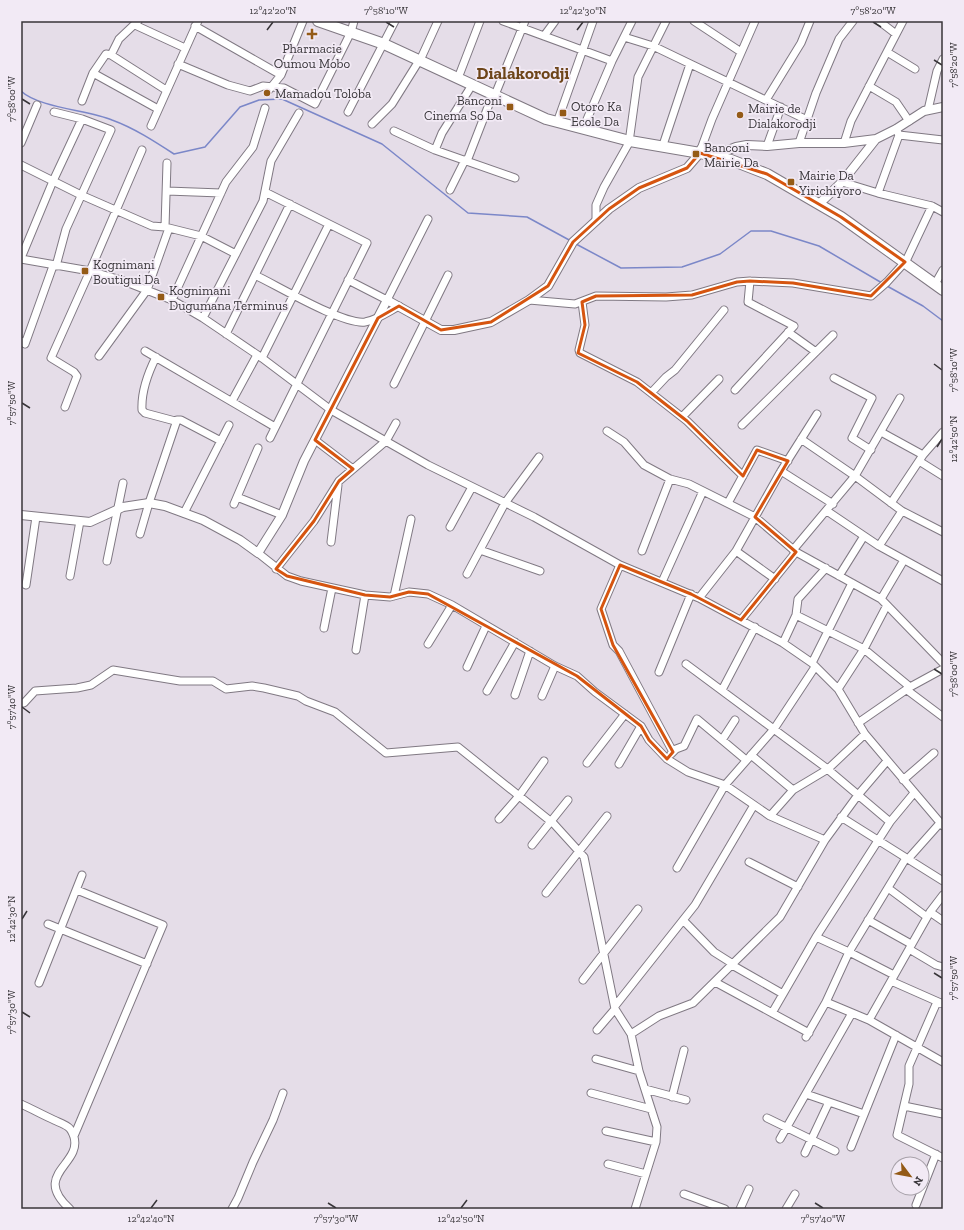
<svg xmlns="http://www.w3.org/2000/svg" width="964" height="1230" viewBox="0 0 964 1230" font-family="'Zilla Slab',serif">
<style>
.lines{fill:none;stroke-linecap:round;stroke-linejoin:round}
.stream{stroke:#7b87c8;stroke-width:1.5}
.minor-casing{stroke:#807983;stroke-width:9}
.tertiary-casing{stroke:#807983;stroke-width:10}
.secondary-casing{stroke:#807983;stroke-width:12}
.minor{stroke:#fff;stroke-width:7}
.tertiary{stroke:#fff;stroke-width:8}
.secondary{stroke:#fff;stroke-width:10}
.marked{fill:none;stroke:#d65510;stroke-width:3;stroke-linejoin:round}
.ticks{fill:none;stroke:#383539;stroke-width:1.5}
.poi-dot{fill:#945b17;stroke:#f2eaf5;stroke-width:1.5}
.labels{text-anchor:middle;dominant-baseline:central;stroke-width:3.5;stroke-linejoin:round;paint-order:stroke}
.poi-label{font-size:13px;fill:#383539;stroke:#f2eaf5;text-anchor:start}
.district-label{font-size:17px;font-weight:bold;fill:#6d4519;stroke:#f2eaf5}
.neatline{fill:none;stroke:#383539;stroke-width:1.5}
.ticks-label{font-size:10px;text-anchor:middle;fill:#383539}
</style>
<rect width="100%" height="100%" fill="#e5dde8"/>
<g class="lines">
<path class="stream" d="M21,91C39,108 88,110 112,120C134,128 154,141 174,154L205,147L240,107L259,100L282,99L382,144L468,213L527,217L571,241
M576,244L621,268L682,267L720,254L751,231H771L819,246L882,283
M887,286L923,306L943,321"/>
<g class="minor-casing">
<path id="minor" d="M503,21L612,61
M694,21L741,52
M879,21L896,34
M135,25L185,48
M195,26L281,75
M544,36L555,21
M624,37L653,46L807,120
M887,52L915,69
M111,55L119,39L138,21
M178,64L228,85L250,91L263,86L284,88L315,104L351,32L354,21
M93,73L158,109
M460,73L480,21
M869,86L896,102L909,121
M497,90L525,21
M268,91L281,75L303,21
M766,100L801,43L810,21
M82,101L93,73L106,54L111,55L166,90
M928,110L937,71L943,59
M54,112L82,119L111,130L66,229L56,266
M348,112L395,21
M559,117L593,21
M372,124L392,104L422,56L438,21
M585,124L612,61L632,21
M151,126L198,21
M394,131L435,150L515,178
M630,135L638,77L666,21
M899,135L943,140
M664,142L690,64
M21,143L37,105
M799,143L816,93L839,39L853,21
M844,143L851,121L903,21
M767,146L781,107
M701,149L712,119L755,21
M435,150L442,133L472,85
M467,161L493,94
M21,165L81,195L152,226L165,227L201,236L236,254
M842,182L878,193L932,206L943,212
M450,190L465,160
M167,191L221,193
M265,192L367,243L270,438
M878,193L899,135L896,129
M596,221V205L604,187L630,141
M165,227L167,163
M21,258L53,181L82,119
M21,259L90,271L121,280L172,300L203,318L262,358L331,410L428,465L534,517L620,565L699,598L783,643L812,663L838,689L865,734L943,826
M255,275C278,286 343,325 365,322C377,320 388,312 399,306
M348,280L387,300L428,219
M935,284L943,270
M172,300L226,182L253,147L265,108
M529,300L575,304L596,296L666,297L692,295L737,282L750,281L793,283L871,296L887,282L906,261L932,206
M582,302L585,325L579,350L580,353L637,382L687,421L743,476
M203,318L263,201L271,161L299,113
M788,332L816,352
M226,334L290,204
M21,341L25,344L53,266
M145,351L275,427
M99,356L147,290L169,228
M156,357C148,373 141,391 142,410L145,413L175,421
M262,358L329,224
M834,378L872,398L852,438L871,450
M394,384L448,275
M735,390L794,326L748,302L750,281
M651,393L666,377L675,370L724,310
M232,401L257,355
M65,407L77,376L74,372L51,358L90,271L142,150
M682,417L719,379
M742,425L833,335
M607,431L624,442L644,465L670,479L689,484L755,517L796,552L881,599L943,663
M881,432L923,455
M801,439L855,476L902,511L943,532
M315,440L353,469
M919,461L943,476
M781,471L833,504
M237,497L282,515
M728,503L757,450L788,461
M891,503L923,455L943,432
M234,504L258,448
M827,511L879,546L943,581
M184,513L229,425
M450,527L472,487
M140,534L149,503L177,420H181L221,441
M331,542L338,485
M879,546L902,511
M480,550L540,571
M793,550L855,476L900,398
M642,551L670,479
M736,551L775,579
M258,553L287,576L301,581L365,595L390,597L409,592L428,594L452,605L555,666L577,676L595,692L641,726L649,740L667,759L688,772L725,785L770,816L825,840
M107,561L123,483
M620,565L601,609L613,645L619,651L673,752
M276,569L314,521L339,481L386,441L396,423
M467,574L505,503L539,457
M70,576L80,521
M839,576L864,536
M662,582L703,491
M26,585L36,517
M394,596L411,519
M699,598L736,551L781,471L817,414
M881,599L904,560
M796,615L864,649L910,687
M741,620L796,552
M324,628L332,588
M783,643L796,615L798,599L826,568
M428,644L452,605
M356,650L365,595
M812,663L852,583
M686,664L825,767L890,822
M467,667L486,626
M659,672L691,594
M838,689L864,649L887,605
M722,690L755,627
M907,690L943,717
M487,691L515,642
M515,695L530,651
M542,696L555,666
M21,703H24L35,691L77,688L91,685L113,670L180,681H213L226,689L252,686L264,688L298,696L306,701L335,712L386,753L458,747L554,824L584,857L615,1009L631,1034L639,1071L657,1127L656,1142L635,1209
M858,723L910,687L943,669
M722,740L735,720
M671,754L676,749L684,746L697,719L746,760
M751,755L793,790
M587,763L625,714
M619,764L641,726
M903,780L934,753
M770,816L793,790L828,769L865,734
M841,817L943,881
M499,819L519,796L544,761
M532,845L568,800
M908,859L940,823
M749,862L798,887
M677,868L725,785L774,729L815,667
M888,888L927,917
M546,893L607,816
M930,912L943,921
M683,920L714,952L733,964
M868,920L911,944
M48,924L147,964
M816,937L849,952L894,975
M909,949L936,965L943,967
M732,965L783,994
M583,980L638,909
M891,981L943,1004
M715,982L809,1033
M39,983L82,875
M826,1002L869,1020L943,1062
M937,1002L909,1066V1084L897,1135L943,1158
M615,1006L695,905L754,805
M772,1013L816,937L890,822L914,793
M869,1020L930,912L943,895
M597,1030L615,1009
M631,1034L659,1016L693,1003L780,917L825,840L858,795L887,761
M806,1037L826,1002L849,952L906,858
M596,1059L639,1071
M645,1089L686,1100
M591,1093L651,1109
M806,1094L864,1114
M672,1097L684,1050
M21,1104C32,1109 43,1115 54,1120C58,1122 64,1124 68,1127C71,1129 73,1134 74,1137C82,1165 31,1174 70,1209
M904,1106L943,1114
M767,1118L835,1151
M606,1131L656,1142
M74,1136L163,925L77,890
M780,1139L852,1013
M851,1147L896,1035
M805,1153L829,1102
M608,1164L646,1174
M684,1194L725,1209
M916,1205L936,1154
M232,1209L238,1198L253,1162L273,1120L283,1093
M740,1209L749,1189
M786,1209L795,1194"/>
</g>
<g class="tertiary-casing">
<path id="tertiary" d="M713,156L736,147L747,145L767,146L799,143H844L876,139L896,129L924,111L943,107
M819,204L842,182L876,139
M21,515L90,522L123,507L149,503L165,506L203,520L240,540L258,553L282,515L304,461L387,300L441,330H454L491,322L529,300L548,286L573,242L609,209L639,188L687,168L700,153L701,149"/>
</g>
<g class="secondary-casing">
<path id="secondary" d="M318,21L384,44L546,119L630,141L700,153L731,160L767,174L841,217L943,290"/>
</g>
<use href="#minor" class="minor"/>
<use href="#tertiary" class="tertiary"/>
<use href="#secondary" class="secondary"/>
</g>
<path class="marked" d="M700,153L767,174L841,217L905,262L871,296L793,283L750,281L737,282L692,295L596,296L582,302L585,325L578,353L637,382L687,421L743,476L757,450L788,461L755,517L796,552L741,620L691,594L620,565L601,609L613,645L673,752L667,759L649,740L641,726L577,676L428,594L409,592L390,597L365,595L287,576L276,569L314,521L339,481L353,469L315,440L378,318L399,306L441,330L491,322L548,286L573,242L609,209L639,188L687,168Z"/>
<path class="ticks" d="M386,22L394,27M873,22L881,27M267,30L273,22M577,30L583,22M934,60L942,65M22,99L30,104M934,364L942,370M22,403L30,408M937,447L942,439M934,669L942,674M22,707L30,713M22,919L27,911M934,973L942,978M22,1012L30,1017M328,1203L336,1208M815,1203L823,1208M151,1208L157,1200M461,1208L467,1200"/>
<g class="poi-dot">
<path d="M310 28h4v4h4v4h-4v4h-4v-4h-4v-4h4z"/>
<circle cx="267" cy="93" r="4"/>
<rect x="506" y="103" width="8" height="8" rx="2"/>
<rect x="559" y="109" width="8" height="8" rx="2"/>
<circle cx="740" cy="115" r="4"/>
<rect x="692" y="150" width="8" height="8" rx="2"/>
<rect x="787" y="178" width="8" height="8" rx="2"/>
<rect x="81" y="267" width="8" height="8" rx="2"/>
<rect x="157" y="293" width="8" height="8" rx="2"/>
</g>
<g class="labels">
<g class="poi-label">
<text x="312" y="48" text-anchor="middle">Pharmacie<tspan x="312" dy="15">Oumou Mobo</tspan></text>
<text x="275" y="93">Mamadou Toloba</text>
<text x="502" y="100" text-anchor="end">Banconi<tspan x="502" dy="15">Cinema So Da</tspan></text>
<text x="571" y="106">Otoro Ka<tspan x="571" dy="15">Ecole Da</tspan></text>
<text x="748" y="108">Mairie de<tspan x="748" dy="15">Dialakorodji</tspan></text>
<text x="704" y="147">Banconi<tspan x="704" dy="15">Mairie Da</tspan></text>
<text x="799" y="175">Mairie Da<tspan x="799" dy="15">Yirichiyoro</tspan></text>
<text x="93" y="264">Kognimani<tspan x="93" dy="15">Boutigui Da</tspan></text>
<text x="169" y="290">Kognimani<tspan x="169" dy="15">Dugumana Terminus</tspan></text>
</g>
<g class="district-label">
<text x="523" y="73">Dialakorodji</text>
</g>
</g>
<rect width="964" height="1230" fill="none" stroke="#f2eaf5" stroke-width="44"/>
<g transform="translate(910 1176) rotate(122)"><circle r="19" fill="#f2eaf5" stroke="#a8a2aa"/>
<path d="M0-3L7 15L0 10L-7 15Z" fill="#945b17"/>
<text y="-6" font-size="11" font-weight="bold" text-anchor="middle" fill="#383539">N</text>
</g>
<rect x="22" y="22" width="920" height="1186" class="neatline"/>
<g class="ticks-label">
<text x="273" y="14">12°42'20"N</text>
<text x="386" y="14">7°58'10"W</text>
<text x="583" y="14">12°42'30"N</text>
<text x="873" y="14">7°58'20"W</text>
<text transform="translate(953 65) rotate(-90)" y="4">7°58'20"W</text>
<text transform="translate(11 99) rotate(-90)" y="4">7°58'00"W</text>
<text transform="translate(953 370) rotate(-90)" y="4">7°58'10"W</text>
<text transform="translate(11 403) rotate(-90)" y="4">7°57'50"W</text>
<text transform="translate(953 439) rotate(-90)" y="4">12°42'50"N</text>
<text transform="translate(953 674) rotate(-90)" y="4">7°58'00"W</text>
<text transform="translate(11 707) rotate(-90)" y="4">7°57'40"W</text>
<text transform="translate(11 919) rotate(-90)" y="4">12°42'30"N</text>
<text transform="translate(953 978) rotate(-90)" y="4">7°57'50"W</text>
<text transform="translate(11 1012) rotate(-90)" y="4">7°57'30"W</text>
<text x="151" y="1222">12°42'40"N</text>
<text x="336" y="1222">7°57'30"W</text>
<text x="461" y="1222">12°42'50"N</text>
<text x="823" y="1222">7°57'40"W</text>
</g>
</svg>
